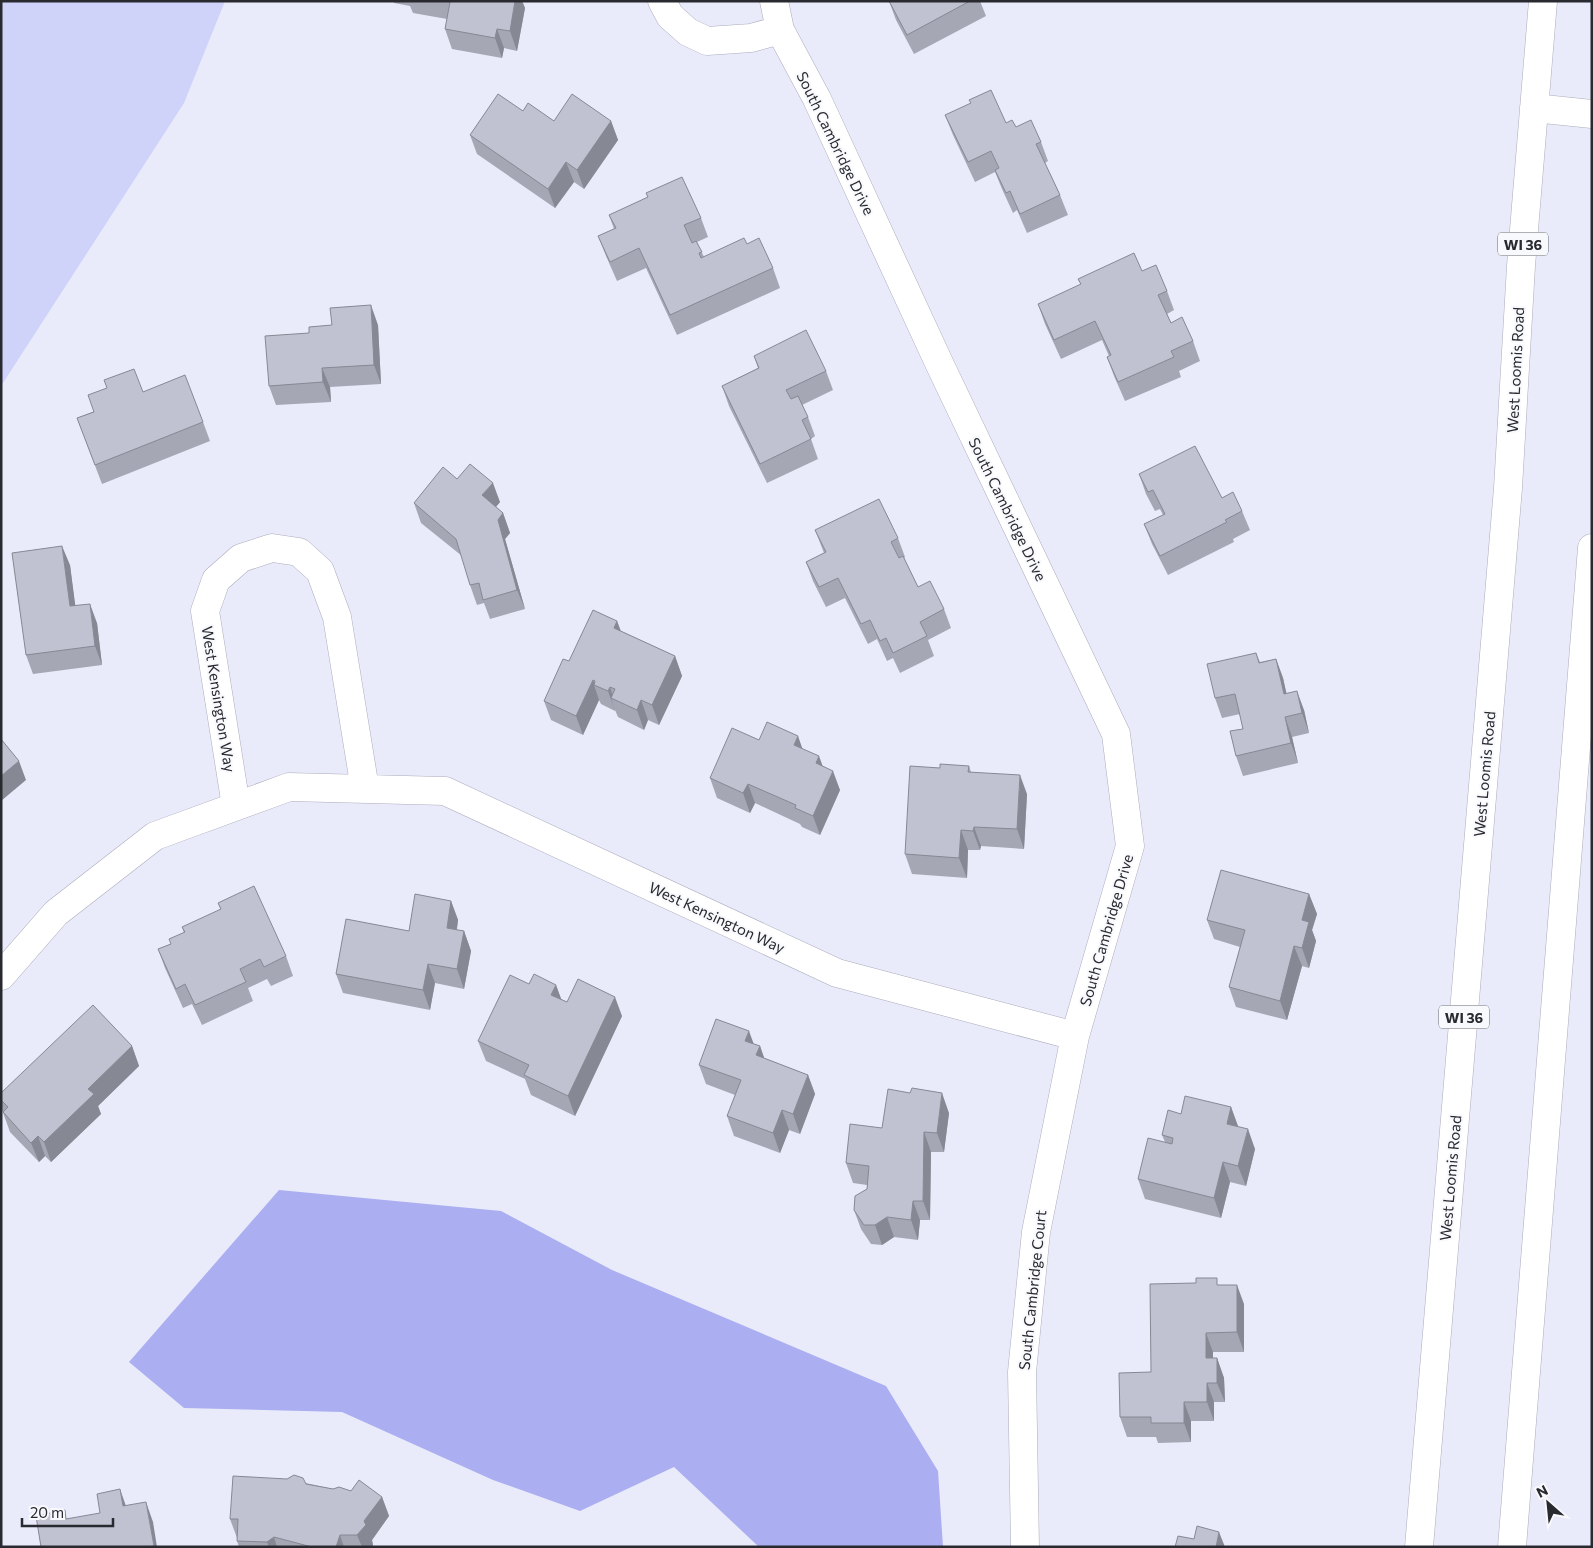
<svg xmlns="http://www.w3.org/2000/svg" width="1593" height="1548" viewBox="0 0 1593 1548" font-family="Commissioner,sans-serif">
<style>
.green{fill:#cfd2f9}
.water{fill:#abaef0}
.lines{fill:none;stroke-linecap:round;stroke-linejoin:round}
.minor-casing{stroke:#abacbc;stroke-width:29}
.major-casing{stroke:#abacbc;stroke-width:29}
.minor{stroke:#fff;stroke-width:28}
.major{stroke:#fff;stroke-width:28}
.wall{fill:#a5a7b5}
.shaded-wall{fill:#868893}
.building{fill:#c0c2d2;stroke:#868893}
.labels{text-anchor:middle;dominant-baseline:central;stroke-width:4;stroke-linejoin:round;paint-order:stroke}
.shield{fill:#f8f9fc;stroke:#67686d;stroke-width:1}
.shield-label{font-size:14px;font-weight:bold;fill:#292a30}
.street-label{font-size:15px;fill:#292a30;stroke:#f8f9fc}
</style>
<rect width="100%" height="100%" fill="#e9ebfb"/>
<path class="green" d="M1,1H225L184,103L1,386Z"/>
<path class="water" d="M279,1190L501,1211L612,1270L886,1386L938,1471L943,1547H759L674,1467L580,1511L493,1480L342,1412L184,1408L129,1362Z"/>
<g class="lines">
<g class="minor-casing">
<path id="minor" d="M662,1L670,16L688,32L707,41L751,38L780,30
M774,1L780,30L817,99L940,365L1116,734L1130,846L1075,1036L1036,1232L1022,1372L1025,1547
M236,806L205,611L216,580L241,558L272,548L299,552L320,571L337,617L365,789
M1,976L56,913L155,836L289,787L445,791L837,973L1075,1036"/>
</g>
<g class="major-casing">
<path id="major" d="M1534,108L1592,114
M1419,1547L1508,488L1521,266L1543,1
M1512,1547L1592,548"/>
</g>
<use href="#minor" class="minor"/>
<use href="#major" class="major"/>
</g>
<path class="wall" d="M394,1H522L525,8L517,51L504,48L502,58L452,49L445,29L447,19L413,13L410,6L394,3Z
M889,1H980L986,16L914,54L896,20Z
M523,111L554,121H611L618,140L584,189L574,182L555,208L477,154L470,135Z
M945,115L1006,123L1016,127L1041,142L1048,161L1045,163L1060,195L1068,215L1027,233L1017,210L1013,213L1002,189L995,172L975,182L953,135Z
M646,193L701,218L708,237L697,242L704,257L747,244L773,268L780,288L677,335L646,268L617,281L606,256L598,236L614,229L609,215L648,198Z
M1142,271L1167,291L1174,310L1167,314L1171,323L1193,341L1200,361L1179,371L1181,377L1125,401L1114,376L1107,357L1109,356L1102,340L1061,359L1045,324L1038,304L1081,285L1078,279Z
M378,325L381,384L330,387L331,402L276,405L269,386Z
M754,356L826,371L833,390L802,405L808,417L815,436L811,439L818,459L767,483L729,406L722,386L758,368Z
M143,392L203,422L210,441L102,484L77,418Z
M1139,474L1222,498L1242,511L1250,530L1233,539L1234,542L1168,575L1152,544L1144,524L1163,515L1160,509L1155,511L1146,494Z
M457,479L500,502L496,507L503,513L510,533L505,539L525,609L490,619L484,603L477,605L470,585L462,556L421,523L414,503Z
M815,530L898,538L905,557L904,558L918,587L944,609L951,628L928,640L934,656L900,673L893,658L887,661L877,639L868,644L845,598L826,607L813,581L806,562L824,553Z
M70,565L75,606L97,623L102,665L33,674L26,655Z
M617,621L621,631L675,656L682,676L659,725L648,720L644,730L618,717L615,710V711L601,704L599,700L583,735L551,720L544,701L569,661Z
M1256,653L1260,662L1276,659L1283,678L1286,693L1304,710L1309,733L1292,737L1298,763L1243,776L1236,756L1243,729L1240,714L1222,718L1215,698Z
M759,740L802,748L823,767L840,790L820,835L802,827L800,824L755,803L750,813L717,798L710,778Z
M969,766L971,772L1027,794L1024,849L981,846L980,850H968L967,878L912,874L905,854L940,768Z
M1309,894L1317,914L1312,930L1316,941L1309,968L1302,966L1287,1020L1236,1007L1229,987L1240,947L1214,939L1207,920Z
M451,901L458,920L457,930L464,931L471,951L464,989L435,983L430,1010L343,993L336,974L409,931Z
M218,903L286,956L293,976L271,986L267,979L248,988L253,1001L202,1025L192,1004L183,1008L165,968L158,949L171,944L184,933L182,927L221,910Z
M529,984L556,985L561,999L567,1002L622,1016L575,1116L531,1095L525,1079L486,1061L478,1041Z
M754,1044L760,1046L764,1058L808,1075L815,1094L800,1134L789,1130L780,1153L734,1136L727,1116L735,1095L706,1084L699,1065Z
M132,1046L139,1066L98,1106L101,1114L51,1162L45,1156L39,1162L10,1132L1,1107V1093Z
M1231,1107L1238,1127L1255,1149L1246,1186L1230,1182L1221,1218L1145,1199L1138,1179L1165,1142L1162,1135L1181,1114Z
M949,1113L944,1152H931L930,1220H920L918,1240L894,1237L882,1245L871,1244L861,1229L854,1210L867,1189V1185L853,1183L846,1163Z
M1219,1285L1244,1304V1352H1213V1358H1217L1224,1378L1225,1402H1214V1421H1191V1442L1158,1443L1156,1437H1127L1120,1417L1151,1372Z
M287,1479L333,1489L351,1491L382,1497L389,1516L372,1540L373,1545L372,1547H239L237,1541V1538L230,1519Z"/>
<path class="shaded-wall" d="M515,1H522L525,8L517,51L510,31Z
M497,29L504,48L502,58L495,38Z
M611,121L618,140L584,189L577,170Z
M566,162L574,182L555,208L548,189Z
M371,305L378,325L381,384L374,365Z
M322,368L330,387L331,402L323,382Z
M493,483L500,502L489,515L482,495Z
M503,513L510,533L505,539L525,609L517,590L498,520Z
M62,546L70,565L78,626L70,606Z
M90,604L97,623L102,665L95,646Z
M617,621L624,641L614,628Z
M675,656L682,676L659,725L652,705Z
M1276,659L1283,678L1291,713L1284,694Z
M593,680L595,685H594L599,700L583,735L576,716Z
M610,687L614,700L611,698L615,711L608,691Z
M1297,691L1304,710L1309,733L1302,713Z
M641,700L648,720L644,730L637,710Z
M1285,717L1292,737L1298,763L1291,743Z
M798,736L805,756L794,745Z
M819,756L826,775L816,763Z
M19,761L26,780L1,801V776Z
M833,771L840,790L820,835L813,816Z
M1020,775L1027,794L1024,849L1017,829Z
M748,784L755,803L750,813L743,793Z
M974,827L981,846L980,850L973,831Z
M961,830L968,850L967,878L959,858Z
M1309,894L1317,914L1312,930L1316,941L1309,968L1302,948V920Z
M451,901L458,920L454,947L447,928Z
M464,931L471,951L464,989L457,969Z
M1294,946L1302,966L1287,1020L1280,1001Z
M428,964L435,983L430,1010L423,990Z
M556,985L563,1004L551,995Z
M615,997L622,1016L575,1116L568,1096Z
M749,1031L756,1050L745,1041Z
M132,1046L139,1066L98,1106L101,1114L51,1162L44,1142L88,1089Z
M760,1046L767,1066L756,1055Z
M808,1075L815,1094L800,1134L793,1114Z
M942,1093L949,1113L944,1152L937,1133Z
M1231,1107L1238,1126L1234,1144L1227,1124Z
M782,1110L789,1130L780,1153L773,1133Z
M1248,1129L1255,1149L1246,1186L1238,1166Z
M924,1132L931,1152L930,1220L923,1201Z
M38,1136L45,1156L39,1162L31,1143Z
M1223,1162L1230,1182L1221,1218L1214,1198Z
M913,1201L920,1220L918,1240L911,1220Z
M887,1217L894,1237L882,1245L875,1225Z
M1237,1285L1244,1304V1352L1237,1332Z
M1206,1333L1213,1352V1378L1206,1358Z
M1217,1358L1224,1378L1225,1402L1217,1383Z
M1207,1383L1214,1402V1421L1207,1402Z
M1184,1402L1191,1421V1442L1184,1423Z
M120,1489L127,1509L123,1506Z
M382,1497L389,1516L372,1540L373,1545L372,1547H362L357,1535L364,1521Z
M146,1502L153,1522L157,1547H154V1546Z
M1219,1532L1225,1547H1216Z
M340,1535L344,1547H336Z
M274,1537L277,1547H269L267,1542Z"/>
<path class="building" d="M447,1H515L510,31L497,29L495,38L445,29L450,2Z
M889,1H970L907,35Z
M991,90L1006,123L1012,120L1016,127L1031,120L1041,142L1036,144L1060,195L1020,214L1010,191L1006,193L995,170L999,168L991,151L968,162L945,115L971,103L969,100Z
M498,94L523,111L528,103L554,121L572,94L611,121L577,170L566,162L548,189L470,135Z
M682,177L701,218L684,225L692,243L696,241L702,252L699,253L701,258L744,238L747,244L759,238L773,268L670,315L639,248L610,262L598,236L616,228L609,215L648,197L646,193Z
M1134,253L1142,271L1156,265L1167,291L1158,295L1171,323L1182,317L1193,341L1171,351L1174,357L1118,382L1107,357L1111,355L1095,321L1054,340L1038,304L1081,284L1078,279Z
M371,305L374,365L322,368L323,382L269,386L265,336L309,333V327L332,325L330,308Z
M806,330L826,371L786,390L791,399L798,396L808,417L802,420L811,439L760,464L722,386L759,368L754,356Z
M134,369L143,392L185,375L203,422L95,465L77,418L94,412L88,395L107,388L104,380Z
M1195,446L1222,498L1233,492L1242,511L1225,520L1227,522L1160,556L1144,524L1165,514L1153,490L1148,492L1139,474Z
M470,464L493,483L482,495L503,513L498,520L517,590L483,600L479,583L470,585L456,539L414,503L443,467L457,479Z
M879,499L898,538L891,542L899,558L903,556L918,587L930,581L944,609L920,622L927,636L893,653L886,638L880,641L870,620L861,624L838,578L819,587L806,562L826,552L815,530Z
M62,546L70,606L90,604L95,646L26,655L12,553Z
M593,610L617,621L614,628L675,656L652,705L641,700L637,710L611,698L615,689L610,687L608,691L594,685L595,681L593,680L576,716L544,701L563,659L569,661Z
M1256,653L1259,663L1276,659L1284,694L1297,691L1302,713L1285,717L1291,743L1236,756L1230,731L1243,729L1235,694L1215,698L1207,664Z
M767,722L798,736L794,745L819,756L816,763L833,771L813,816L795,808L796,805L748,784L743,793L710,778L732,728L759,740Z
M1,739L19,761L1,776Z
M940,764L969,766L968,772L1020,775L1017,829L974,827L973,831L961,830L959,858L905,854L910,766L940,768Z
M1221,870L1309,894L1302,920L1309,922L1302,948L1294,946L1280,1001L1229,987L1245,930L1207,920Z
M254,886L286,956L264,967L260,959L240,969L246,982L195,1005L185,984L176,989L158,949L171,944L169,939L185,932L182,927L221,909L218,903Z
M415,894L451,901L447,928L464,931L457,969L428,964L423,990L336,974L346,919L409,931Z
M534,974L556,985L551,995L567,1002L578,979L615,997L568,1096L524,1075L529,1065L478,1041L510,975L529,984Z
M93,1005L132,1046L88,1089L94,1094L44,1142L38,1136L31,1143L3,1112L8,1107L1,1100V1093Z
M716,1019L749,1031L745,1041L760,1046L756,1055L808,1075L793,1114L782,1110L773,1133L727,1116L741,1080L699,1065Z
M912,1088L942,1093L937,1133L924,1132L923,1201H913L911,1220L887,1217L875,1225H864L854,1210L855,1196L867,1189L869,1166L846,1163L850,1124L882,1128L888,1089L910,1093Z
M1185,1096L1231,1107L1227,1124L1248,1129L1238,1166L1223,1162L1214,1198L1138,1179L1148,1138L1172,1144L1173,1138L1162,1135L1168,1110L1181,1114Z
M1196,1278H1217V1285H1237V1332L1206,1333V1358H1217V1383H1207V1402H1184V1423H1151V1417H1120L1119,1373L1151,1372L1150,1284L1196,1283Z
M294,1475L303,1478L306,1484L333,1489L339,1487L351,1491L359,1480L382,1497L364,1521L366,1525L357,1535H340L336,1547H312L274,1537L267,1542L237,1541L238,1519H230L233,1476L287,1479Z
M120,1489L123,1506L146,1502L154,1546L148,1547H41L36,1516L65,1510L66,1519L100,1513L97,1494Z
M1197,1526L1219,1532L1216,1547H1175L1178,1536L1194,1539Z"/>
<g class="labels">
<g class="shield">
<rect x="1498" y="232.5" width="50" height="23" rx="4"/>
<rect x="1439" y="1005.5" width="50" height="23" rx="4"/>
</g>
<g class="shield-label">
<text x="1523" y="244">WI 36</text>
<text x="1464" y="1017">WI 36</text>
</g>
<g class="street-label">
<text transform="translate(836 143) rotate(64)">South Cambridge Drive</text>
<text transform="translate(1515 370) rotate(-87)">West Loomis Road</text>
<text transform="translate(1008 509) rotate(64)">South Cambridge Drive</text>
<text transform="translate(219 699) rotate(81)">West Kensington Way</text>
<text transform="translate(1484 774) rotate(-85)">West Loomis Road</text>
<text transform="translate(717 917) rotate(25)">West Kensington Way</text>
<text transform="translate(1106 930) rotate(-74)">South Cambridge Drive</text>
<text transform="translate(1450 1178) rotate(-85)">West Loomis Road</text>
<text transform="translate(1032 1290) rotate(-84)">South Cambridge Court</text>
</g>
</g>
<rect width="1593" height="1548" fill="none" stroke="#292a30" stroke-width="5"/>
<g transform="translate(1548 1503) rotate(333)" stroke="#f8f9fc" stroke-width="4" paint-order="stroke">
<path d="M0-4L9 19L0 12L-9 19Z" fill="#292a30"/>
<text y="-8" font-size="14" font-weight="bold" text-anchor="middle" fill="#292a30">N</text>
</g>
<path d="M22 1518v8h91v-8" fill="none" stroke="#292a30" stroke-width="2.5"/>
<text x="30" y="1518" font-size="15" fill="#292a30" stroke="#f8f9fc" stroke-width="4" paint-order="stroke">20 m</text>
</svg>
